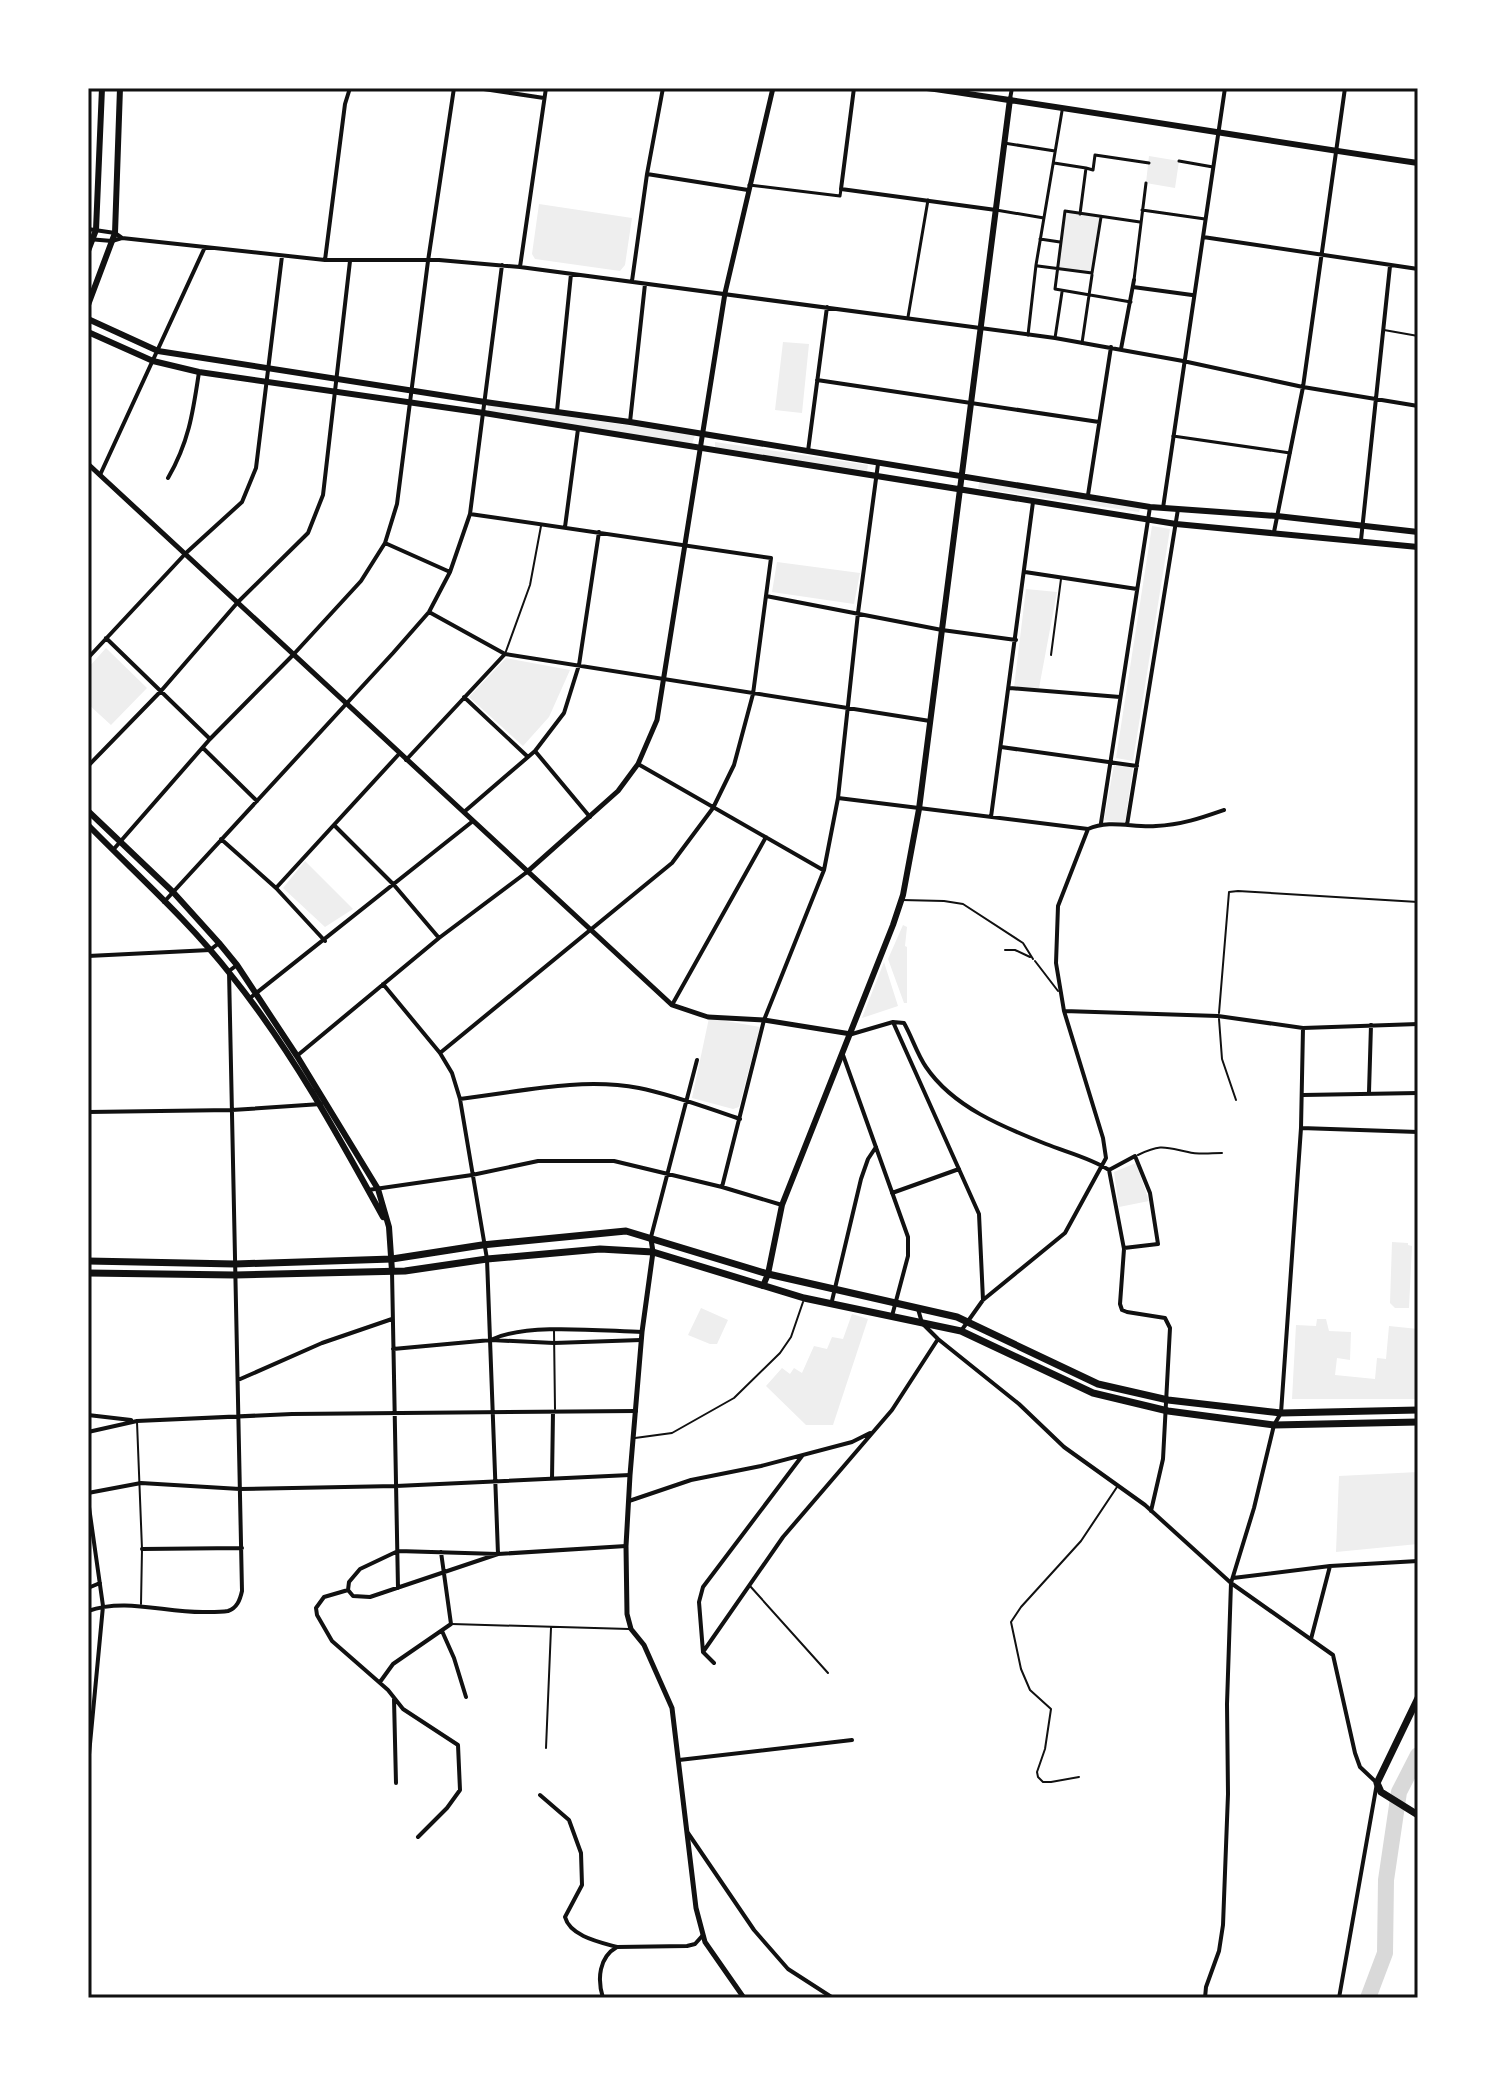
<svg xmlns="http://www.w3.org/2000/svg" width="1506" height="2086" viewBox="0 0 1506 2086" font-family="Karla,sans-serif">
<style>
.green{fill:#eee}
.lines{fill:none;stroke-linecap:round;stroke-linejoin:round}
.river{stroke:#d9d9d9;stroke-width:16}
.service{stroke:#111;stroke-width:2}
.pedestrian{stroke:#111;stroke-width:3}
.minor{stroke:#111;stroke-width:4}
.tertiary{stroke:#111;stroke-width:5}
.secondary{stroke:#111;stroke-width:6}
.primary{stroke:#111;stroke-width:7}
.neatline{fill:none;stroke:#111;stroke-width:3}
</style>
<rect width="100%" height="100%" fill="#fff"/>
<path class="green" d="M1149,156L1179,161L1175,188L1146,183Z
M539,204L632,218L625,265L620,271L535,259L532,254Z
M1065,211L1101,217L1092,273L1057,268Z
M783,342L809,344L802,413L775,410Z
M488,405L695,435L692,444L488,412Z
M715,442L868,465L867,471L715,447Z
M980,480L1141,506L1139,512L978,488Z
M1152,526L1170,529L1133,761L1116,758Z
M777,562L860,573L854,604L772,592Z
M1026,589L1057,592L1039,688L1014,687Z
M106,648L147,688L111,725L88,704V668Z
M506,658L570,670L549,717L523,746L469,697Z
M1114,765L1133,767L1125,823L1104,820Z
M305,861L353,909L325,927L283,888Z
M903,925L907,927L905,946L907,947V1003H904L888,959Z
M884,962L898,1006L862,1018Z
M709,1018L760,1027L739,1107L733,1109L692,1098Z
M1136,1163L1149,1201L1119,1207L1114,1172Z
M1392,1242L1408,1243V1245L1412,1246L1409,1308H1395L1390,1303Z
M701,1308L728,1320L717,1344H710L688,1335Z
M852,1314L868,1319L833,1425H806L766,1386L782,1368L790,1374L794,1368L802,1373L814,1346L827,1349L832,1337L843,1339Z
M1317,1319H1326L1329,1331L1351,1332L1350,1360L1337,1358L1335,1375L1375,1379L1377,1358L1386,1359L1389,1326L1418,1329V1399H1292L1296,1325L1316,1326Z
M1418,1472V1544L1336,1552L1339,1476Z"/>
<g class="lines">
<path class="river" d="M1368,1998L1385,1953L1386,1880L1399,1792L1418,1755"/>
<path class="service" d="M1384,330L1418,336
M505,654L530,585L541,526
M1051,655L1061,579
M902,900L944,901L963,904L1023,943L1033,959
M1005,950H1015L1030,957
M1035,961L1058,991
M1219,1013L1229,892L1238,891L1418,902
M1219,1019L1222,1059L1236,1100
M1138,1155C1161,1144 1164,1147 1188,1152C1199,1155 1211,1153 1222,1153
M554,1331L555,1409
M137,1422L142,1549L141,1604
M635,1438L672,1433L734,1398L780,1353L791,1337L803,1302
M750,1586L828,1673
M452,1624L629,1629
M546,1748L551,1628
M1079,1777L1051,1782H1043L1038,1777L1037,1772L1045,1749L1051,1709L1030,1690L1021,1669L1011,1622L1021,1607L1081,1541L1117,1487"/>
<path class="pedestrian" d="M1004,143L1055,151
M1179,161L1213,167
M1054,163L1086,168
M749,185L840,196L841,189
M996,210L1044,218
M1142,210L1205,219
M1080,214L1086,168L1093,170L1095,155L1149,163
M1040,239L1060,242
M1038,266L1092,273L1101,217
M1134,280L1146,183
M1131,302L1055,289L1065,211L1140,222
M908,317L928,200
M1028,335L1036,265L1062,111
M1055,338L1062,292
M1082,343L1092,275
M1173,436L1290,453"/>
<path class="minor" d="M477,88L544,98
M854,88L841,189L996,210
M1010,99L1012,88
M647,174L748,190
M88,229L115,233L122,238
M1203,237L1418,269
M88,239L112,241L122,238L325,260H439L520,267L1055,338L1183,361L1303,387L1418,406
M325,260L345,104L350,88
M520,267L546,88
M632,281L647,174L663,88
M1133,287L1192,295
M1121,349L1134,280
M817,380L1099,422
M557,411L571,274
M630,422L645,284
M808,451L827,307
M100,475L205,247
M168,478C189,442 193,412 199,372
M1088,495L1111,347
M1163,508L1225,88
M565,527L578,429
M1274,532L1303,387L1345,88
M1361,540L1390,266
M385,543L450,572
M1025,572L1137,589
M766,596L942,630L1016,640
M429,612L505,654L930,721
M106,638L210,739
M88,658L186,553L242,502L256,468L282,256
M1010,688L1120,697
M464,697L528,757
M1001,747L1137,766
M203,748L257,801
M535,751L590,817
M406,760L505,654
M638,764L823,870
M88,766L161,691L238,602L308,533L323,495L350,261
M838,798L1088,829C1110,819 1133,828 1156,826C1181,825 1201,818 1224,810
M464,812L535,751L564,713L579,665L599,532
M991,817L1033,502
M1101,823L1150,507
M334,825L394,885L439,938
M1127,825L1178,509
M221,839L276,888L325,941
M113,850L210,739L293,655L361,581L385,543L397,504L428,261L454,88
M276,888L399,754
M164,902L393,653L429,612L450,572L470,514L502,265
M88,956L210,950L219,943
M383,984L440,1053L452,1073L460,1099L487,1259L498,1554L370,1597L353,1596L348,1590L349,1582L360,1569L398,1551L498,1554L626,1546
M250,998L473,821
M672,1005L766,837
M1064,1011L1218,1016L1303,1028L1418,1024
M893,1022L979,1214L983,1300
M852,1034L893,1022L904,1023C912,1037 917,1054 926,1067C953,1107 1003,1127 1046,1144C1066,1152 1091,1158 1109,1170L1135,1156L1150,1193L1158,1244L1124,1248
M440,1053L672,863L713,808L734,765L753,694L771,558L470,514
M298,1055L439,938L527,872
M843,1055L908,1237V1256L892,1316
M1369,1092L1371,1025
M1303,1095L1418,1093
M460,1099C518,1092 581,1077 639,1088C674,1095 707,1108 740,1119
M88,1112L232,1110L321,1104
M1301,1128L1418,1132
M1109,1170L1124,1249L1120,1304L1122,1310L1127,1312L1165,1318L1170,1328L1163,1459L1151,1511
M722,1187L764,1020L824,870L838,798L858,613L878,464
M368,1190L472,1175L538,1161H614L722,1187L782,1205
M892,1193L959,1169
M651,1237L697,1060
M392,1271L398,1588
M831,1305L861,1179L868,1159L876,1147
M918,1309L922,1323L938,1339L1019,1404L1064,1447L1145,1505L1231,1583L1333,1655L1355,1753L1360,1767L1377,1783L1339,1998
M961,1331L983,1300L1065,1233L1106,1158L1103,1138L1064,1011L1056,963L1058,906L1088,829
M493,1339C528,1323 602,1331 642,1332
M393,1349L491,1340L554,1343L641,1340
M238,1380L322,1343L392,1319
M88,1415L131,1420
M88,1432L137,1421L292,1414L636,1411
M552,1479L553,1412
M88,1493L141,1483L240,1489L396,1486L630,1475
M88,1500L103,1606L88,1765
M629,1501L691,1480L761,1466L852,1442L870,1433
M142,1549L242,1548
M1233,1578L1330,1566L1418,1561
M88,1588L100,1583
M348,1590L324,1597L316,1608L317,1615L332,1641L388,1690L403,1709L458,1745L460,1790L447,1808L418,1837
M88,1611C127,1597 168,1614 208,1612C214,1612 222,1612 228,1611C237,1608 240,1600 242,1591L229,971L237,965
M442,1631L454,1658L466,1697
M1311,1639L1330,1566
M703,1652L783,1537L892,1410L938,1339
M714,1663L703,1652L699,1602L703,1587L802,1456
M380,1682L393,1664L451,1624L441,1552
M394,1699L396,1783
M679,1760L852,1740
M540,1795L569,1820L581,1853L582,1885L565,1917C570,1936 599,1942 617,1947
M688,1833L754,1930L788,1969L833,1998
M603,1998C597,1979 599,1957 617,1947L687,1946L695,1944L703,1935
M1205,1998L1206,1987L1219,1951L1223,1925L1228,1794L1227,1704L1231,1583L1254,1508L1274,1425L1281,1413L1301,1128L1303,1028"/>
<path class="tertiary" d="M88,464L672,1005L708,1017L764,1020L851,1034
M527,872L618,791L638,764L657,720L725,293L773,88
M651,1239L653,1252L642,1332L630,1475L626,1546L627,1614L631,1629L644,1645L672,1708L696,1908L705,1942L744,1998"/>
<path class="secondary" d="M927,88C1091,111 1254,139 1418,163
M88,251L96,230L102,88
M88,305L115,233L120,88
M88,319L158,351L485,402L630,422L1150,507L1277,516L1418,532
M88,332L153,361L199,372L484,413L1176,524L1418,547
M88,811L173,892L219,943L237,965L297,1056L378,1189L389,1227L392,1271
M88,825C136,874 189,921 231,975C290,1048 338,1135 383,1217
M763,1286L768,1274L782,1205L893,925L903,895L919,809L1010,99"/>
<path class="primary" d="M88,1261L235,1264L392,1259L482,1245L626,1231L768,1274L957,1317L1098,1384L1168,1400L1281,1413L1418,1410
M88,1273L235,1275L405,1271L487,1259L600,1249L653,1252L804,1298L961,1331L1093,1393L1168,1411L1274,1425L1418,1422
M1418,1698L1377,1783L1381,1792L1418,1815"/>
</g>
<rect width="1506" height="2086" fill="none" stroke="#ffffff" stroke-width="180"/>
<rect x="90" y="90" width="1326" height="1906" class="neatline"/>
</svg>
